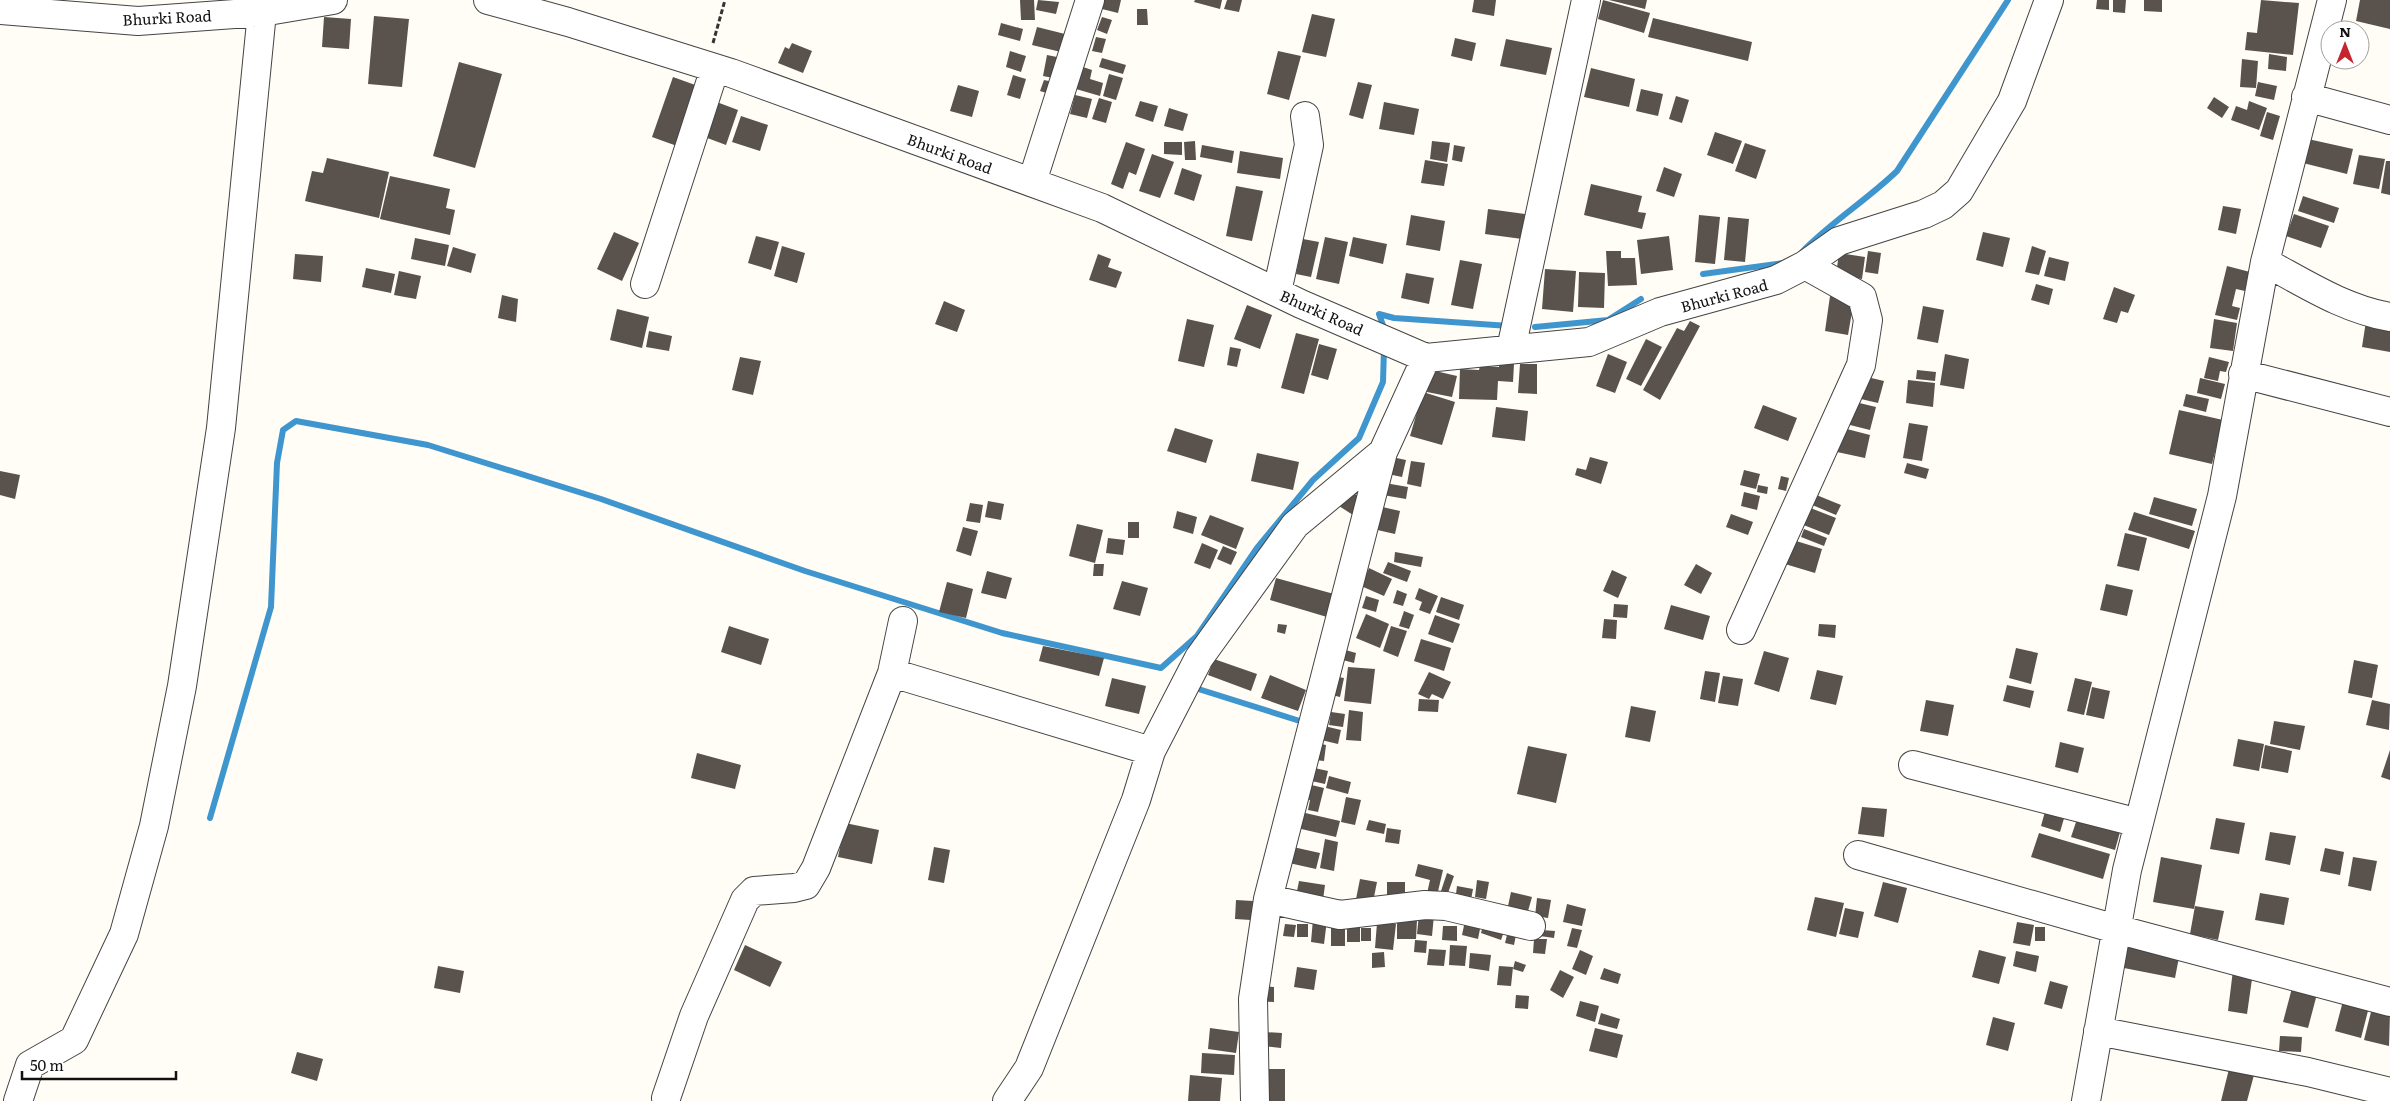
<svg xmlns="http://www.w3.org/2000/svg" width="2390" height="1101" viewBox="0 0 2390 1101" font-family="Literata,serif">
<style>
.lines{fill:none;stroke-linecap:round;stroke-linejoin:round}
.stream{stroke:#3f96cf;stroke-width:6}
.building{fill:#5a524d}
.minor-casing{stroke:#444;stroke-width:30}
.path{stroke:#333;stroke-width:3;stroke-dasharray:5 2.5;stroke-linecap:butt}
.minor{stroke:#fff;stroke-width:28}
.labels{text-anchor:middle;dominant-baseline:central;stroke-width:5;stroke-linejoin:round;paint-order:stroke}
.street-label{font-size:15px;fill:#111;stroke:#fff}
</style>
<rect width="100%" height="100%" fill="#fffdf5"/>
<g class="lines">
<path class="stream" d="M1802,252C1831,222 1867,200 1897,171L2008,0
M1703,274L1783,263
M1535,327L1608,320L1641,299
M1385,331L1379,314L1394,318L1509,326
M1192,687L1303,722
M210,818L271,607L277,463L283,430L296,421L428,445L601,499L805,571L1002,633L1161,668L1197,636L1257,548L1313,480L1359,438L1383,382L1384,348"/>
</g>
<path class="building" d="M1020,0H1034L1035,20H1021Z
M1038,0L1059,2L1056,14L1036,10Z
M1100,0H1121L1118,13L1098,8Z
M1195,0H1222L1220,9L1194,2Z
M1227,0H1242L1239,12L1224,9Z
M1474,0H1496L1494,16L1472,12Z
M1603,0L1650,13L1644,33L1598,19Z
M1609,0H1647L1645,9Z
M2097,0H2109V10L2096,9Z
M2113,0H2126L2125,13L2113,12Z
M2144,0H2162V12L2144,11Z
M2261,0L2299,3L2293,55L2245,50L2247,32L2257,33Z
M2360,0H2390V29L2356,21Z
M1137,9H1147L1148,25H1137Z
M1312,14L1335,19L1326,57L1302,52Z
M374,16L409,19L402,87L368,84Z
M324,17L351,19L349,49L322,47Z
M1102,17L1112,20L1107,34L1097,30Z
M1653,18L1752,42L1748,61L1648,37Z
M1001,23L1023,29L1020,41L998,35Z
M1037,27L1069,35L1065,53L1032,45Z
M1096,37L1106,39L1102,53L1092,51Z
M1455,38L1476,43L1472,61L1451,56Z
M1506,39L1552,48L1546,75L1500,66Z
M792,43L812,51L803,73L778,63L785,47L789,49Z
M1010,51L1026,56L1021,72L1006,67Z
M1278,51L1301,56L1289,100L1267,94Z
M2269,54L2287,57L2286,71L2268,69Z
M1047,55L1062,58L1058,79L1043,76Z
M1102,58L1126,65L1123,74L1099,67Z
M2242,59L2258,61L2256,88L2240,87Z
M459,62L502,74L475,168L433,156Z
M1083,67L1092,70L1090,79L1103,83L1100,96L1076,89Z
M1591,68L1635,79L1629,107L1584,97Z
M1109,74L1123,78L1116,100L1103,96Z
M1013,75L1026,79L1020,99L1007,95Z
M673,77L698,86L677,146L652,137Z
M1044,80L1053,82L1050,94L1040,91Z
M1358,82L1372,85L1363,119L1349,115Z
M2258,82L2277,86L2274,100L2255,96Z
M958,85L979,91L972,117L950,111Z
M1641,89L1663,94L1658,116L1636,111Z
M1075,95L1092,99L1087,118L1070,114Z
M1676,96L1689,100L1682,123L1669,119Z
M2214,97L2229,107L2222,118L2207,108Z
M1099,98L1112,102L1106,123L1092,119Z
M714,101L738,110L726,145L702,136Z
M1140,101L1158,106L1153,122L1135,116Z
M2249,101L2267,108L2259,130L2231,120L2236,106L2247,110Z
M1384,102L1419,109L1414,135L1379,129Z
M1169,108L1188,114L1183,131L1164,126Z
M2267,112L2280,116L2273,140L2260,136Z
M741,116L768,125L760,151L732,142Z
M1715,132L1742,141L1733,164L1707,155Z
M2308,139L2353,149L2347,174L2303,163Z
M1195,141L1196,160H1185L1184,142Z
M1432,141L1450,143L1447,162L1430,159Z
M1126,142L1145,149L1136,175L1129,172L1123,189L1111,184Z
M1164,142H1182V155L1164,154Z
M1745,143L1766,150L1756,179L1735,171Z
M1202,145L1234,151L1232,163L1200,157Z
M1454,145L1465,147L1462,162L1452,160Z
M1240,151L1283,158L1280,179L1237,173Z
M1152,154L1174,162L1160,198L1139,191Z
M2359,155L2385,159L2379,189L2353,184Z
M327,158L389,172L379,218L305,201L312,171L323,173Z
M1425,160L1448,164L1444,186L1421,183Z
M2386,161H2390V195L2381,193Z
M1664,167L1682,174L1674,197L1656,191Z
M1182,168L1202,175L1194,201L1174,194Z
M390,176L450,189L446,208L455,210L450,235L380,219Z
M1591,184L1642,196L1638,212L1646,213L1642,229L1584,215Z
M1236,186L1263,191L1252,241L1226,236Z
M2303,196L2339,208L2334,223L2298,211Z
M2223,206L2241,209L2236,234L2218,230Z
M1488,209L1525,214L1522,239L1485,234Z
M2294,214L2329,226L2321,248L2286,236Z
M1411,215L1445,221L1440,251L1406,245Z
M1699,215L1720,217L1715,264L1695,262Z
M1728,217L1749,219L1745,262L1724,260Z
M614,232L639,243L622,281L597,269Z
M1983,232L2010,238L2003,267L1976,260Z
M756,236L779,242L771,270L748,263Z
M1669,236L1673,270L1641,274L1637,240Z
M1325,237L1348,242L1339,284L1316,279Z
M1353,237L1387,244L1383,264L1349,256Z
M415,238L449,245L445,266L411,259Z
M1303,239L1319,242L1311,277L1296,274Z
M782,246L805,253L797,283L774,276Z
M2032,246L2046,251L2039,275L2025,272Z
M453,247L476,254L471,273L447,266Z
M1606,251H1621V258H1635L1637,285L1608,286Z
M1868,251L1881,253L1878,274L1865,272Z
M1839,253L1865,257L1862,279L1836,275Z
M295,254L323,256L321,282L293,279Z
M1098,254L1111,259L1108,267L1122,272L1116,288L1089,280Z
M2049,257L2069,262L2065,281L2044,276Z
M1460,260L1482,264L1473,309L1451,305Z
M2227,266L2250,272L2245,291L2236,289L2232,306L2240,308L2237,320L2215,315Z
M366,268L395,274L391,293L362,287Z
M1545,269L1576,271L1573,312L1542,309Z
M399,271L421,276L416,299L394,295Z
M1579,272L1605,273L1604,308L1578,307Z
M1406,273L1434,278L1429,304L1401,298Z
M2036,284L2053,289L2049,305L2031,300Z
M2114,287L2135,295L2128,313L2121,311L2117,323L2103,319Z
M502,295L518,299L516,322L498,318Z
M1830,296L1854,300L1848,335L1825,331Z
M944,301L965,310L957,332L935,324Z
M1247,305L1272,315L1260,349L1234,339Z
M1923,306L1944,310L1938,343L1917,339Z
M617,309L649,317L642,348L610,340Z
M1187,319L1214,325L1204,367L1178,361Z
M2214,319L2237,323L2233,351L2210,348Z
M1690,321L1700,326L1660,400L1643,390L1677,328L1684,331Z
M2366,321L2390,326V352L2362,347Z
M649,331L672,336L669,351L646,347Z
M1296,333L1319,339L1304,394L1281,388Z
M1646,339L1662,347L1641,386L1626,379Z
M1319,344L1337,349L1328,380L1311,375Z
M1230,347L1241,349L1237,367L1227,365Z
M1608,354L1627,362L1615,393L1596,386Z
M1945,354L1969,359L1964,389L1940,385Z
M740,357L761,361L753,395L732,390Z
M2209,357L2229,362L2226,372L2220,371L2218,381L2204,378Z
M1499,364H1514L1513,382L1498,381L1497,400L1459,399L1460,369L1479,370L1480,366L1499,367Z
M1520,364H1537V394L1518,393Z
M1431,370L1457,376L1452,397L1427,392Z
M1917,370L1936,372L1935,381L1916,379Z
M1867,377L1884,381L1878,403L1861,399Z
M2200,378L2225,384L2221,399L2197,393Z
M1908,380L1935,383L1933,407L1906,403Z
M1423,392L1455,402L1442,445L1410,436Z
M2186,394L2209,399L2206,412L2183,406Z
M1851,401L1876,407L1870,430L1846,424Z
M1763,405L1797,418L1788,441L1754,428Z
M1496,407L1528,411L1525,441L1492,437Z
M2179,410L2223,420L2212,464L2169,454Z
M1909,423L1928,426L1922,461L1903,458Z
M1175,428L1213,440L1206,463L1167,451Z
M1843,428L1870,435L1865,458L1837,452Z
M1257,453L1299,462L1293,490L1251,481Z
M1387,456L1406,460L1402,477L1383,473Z
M1590,457L1608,462L1601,484L1575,475L1577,468L1586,470Z
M1411,461L1425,463L1421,487L1407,484Z
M1907,463L1929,469L1926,479L1904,473Z
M1744,470L1760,474L1756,489L1740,485Z
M0,471L20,475L15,499L0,495Z
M1781,476L1789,478L1786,491L1778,489Z
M1385,483L1408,487L1406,499L1383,495Z
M1758,485L1768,487L1767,494L1757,492Z
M1349,490L1363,499L1353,515L1339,506Z
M1744,492L1760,496L1757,510L1741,506Z
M1814,494L1841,505L1836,515L1810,504Z
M2154,497L2197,509L2192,526L2149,514Z
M988,501L1004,504L1001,520L985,517Z
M970,503L983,505L980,523L966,521Z
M1378,506L1400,511L1395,534L1373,529Z
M1808,507L1836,518L1829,535L1801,524Z
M1177,511L1197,517L1193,534L1173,528Z
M2134,512L2195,531L2189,549L2128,530Z
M1731,514L1753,522L1748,535L1726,527Z
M1210,515L1244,528L1236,549L1201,535Z
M1128,522H1139V538H1128Z
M1077,524L1103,530L1095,563L1069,556Z
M963,527L978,531L971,556L956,551Z
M1804,529L1827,538L1824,546L1801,537Z
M2125,533L2147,538L2139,571L2117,566Z
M1108,538L1125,540L1123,555L1106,553Z
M1793,540L1822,549L1815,573L1785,564Z
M1202,543L1218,550L1210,569L1194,563Z
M1223,546L1237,552L1231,565L1217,559Z
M1395,552L1423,557L1421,567L1394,562Z
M1388,562L1411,571L1407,582L1383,573Z
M1094,564H1104L1103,576H1093Z
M1696,564L1712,573L1701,594L1684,585Z
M1369,568L1392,579L1384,596L1361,586Z
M1612,570L1627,577L1618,598L1603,591Z
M987,571L1012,578L1006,599L981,593Z
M1276,578L1334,594L1327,617L1270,600Z
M1122,581L1148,588L1140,616L1113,609Z
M947,582L973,589L966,618L939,612Z
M2106,584L2133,590L2127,616L2100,610Z
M1419,588L1438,596L1430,614L1419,610L1422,602L1415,599Z
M1397,590L1407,594L1403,606L1393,603Z
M1366,596L1379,600L1376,612L1362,608Z
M1441,597L1464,605L1459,620L1436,612Z
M1614,604L1628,605L1627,618L1613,617Z
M1671,605L1710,616L1703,640L1664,629Z
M1404,611L1414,615L1409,629L1399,626Z
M1366,614L1389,624L1380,648L1356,638Z
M1435,615L1460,624L1453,643L1428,634Z
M1604,619L1617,620L1616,639L1602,638Z
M1278,624L1287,625L1285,634L1277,632Z
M1819,624L1836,625L1835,638L1818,636Z
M729,626L769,639L761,665L721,652Z
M1391,626L1407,631L1398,657L1383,651Z
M1421,639L1451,648L1444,671L1414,661Z
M1043,646L1104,658L1099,676L1039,661Z
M2016,648L2038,653L2031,684L2009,678Z
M1342,649L1356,653L1354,663L1339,659Z
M1764,651L1789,658L1779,692L1754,684Z
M1214,659L1257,674L1251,691L1208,675Z
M2354,660L2378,665L2372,698L2348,693Z
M1348,667L1375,669L1371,704L1344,701Z
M1817,670L1843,676L1836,705L1810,699Z
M1705,671L1720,673L1715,702L1700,699Z
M1429,672L1451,682L1443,699L1432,694L1429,699L1418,694Z
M1270,675L1306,690L1298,711L1261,698Z
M1333,676L1344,678L1340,697L1328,694Z
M1723,676L1743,679L1738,706L1718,703Z
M1112,678L1146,686L1139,714L1105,706Z
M2075,678L2092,682L2084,715L2067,711Z
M2007,685L2034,691L2030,708L2003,701Z
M2092,687L2110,691L2104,719L2086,715Z
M1419,699L1439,700L1438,712L1418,711Z
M1926,700L1954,705L1948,736L1920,731Z
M2372,700L2390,704L2389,730L2366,725Z
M1631,706L1656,711L1650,742L1625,737Z
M1349,710L1363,712L1361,741L1346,740Z
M1331,712L1345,714L1343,727L1329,725Z
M2274,721L2305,726L2300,750L2270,744Z
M1320,725L1341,730L1338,744L1317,739Z
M2238,739L2264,744L2259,771L2233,766Z
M2060,742L2084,748L2078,773L2055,767Z
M1317,743L1326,745L1324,761L1315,760Z
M2265,745L2292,751L2288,773L2261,768Z
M1528,746L1567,754L1556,803L1517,794Z
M2390,750V780L2381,777Z
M697,753L741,765L735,789L691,778Z
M1310,767L1328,771L1325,784L1307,780Z
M1329,776L1351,782L1348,794L1326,788Z
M1303,783L1324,788L1318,812L1308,810L1310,800L1300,797Z
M1346,797L1361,800L1355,825L1341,822Z
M1862,807L1887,809L1884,837L1858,834Z
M2046,808L2065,815L2060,832L2041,826Z
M1301,812L1340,821L1336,837L1297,828Z
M2216,818L2245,823L2239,854L2210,849Z
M2077,819L2120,832L2115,850L2071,837Z
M1369,820L1386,824L1384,834L1366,830Z
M845,823L879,830L872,864L838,857Z
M1387,828L1401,830L1399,844L1385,842Z
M2270,832L2296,836L2290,865L2265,860Z
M2039,833L2110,854L2103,879L2031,857Z
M1325,839L1338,842L1334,871L1320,868Z
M934,847L950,850L944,883L928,880Z
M1293,847L1320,853L1316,869L1289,863Z
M2325,848L2344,852L2340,875L2320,871Z
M2161,857L2202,865L2194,909L2153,902Z
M2353,857L2377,861L2371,891L2348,886Z
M1418,864L1443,870L1436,900L1426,898L1430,880L1415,876Z
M1447,873L1454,876L1448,893L1441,891Z
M1360,879L1377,882L1373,902L1356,899Z
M1477,880L1489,882L1486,899L1475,897Z
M1299,881L1325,885L1323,900L1296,896Z
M1387,882H1405V903L1387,902Z
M1883,882L1907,888L1898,923L1874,916Z
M1457,886L1473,889L1470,905L1455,902Z
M1511,892L1532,897L1528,911L1508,906Z
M2260,893L2289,898L2284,925L2255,920Z
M1815,897L1844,903L1836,937L1807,930Z
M1537,898L1551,900L1548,918L1535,916Z
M1236,900L1253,901L1251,920L1235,919Z
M1567,904L1586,909L1582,926L1563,922Z
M2195,906L2224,911L2218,940L2190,934Z
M1845,908L1864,912L1858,938L1839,934Z
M1419,914L1434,915L1432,936L1417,934Z
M1347,916H1360V942H1347Z
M1466,916L1482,919L1478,939L1462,935Z
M1313,919L1327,920L1324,944L1311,942Z
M1485,919L1506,926L1501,940L1481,933Z
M1397,920H1417L1416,939H1397Z
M2017,922L2034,925L2030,946L2013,943Z
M1377,923L1396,924L1393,950L1375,948Z
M1285,924L1296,925L1294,937L1283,936Z
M1297,924H1308V937H1297Z
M1443,926H1457V941L1442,940Z
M1331,927H1345V946H1331Z
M1509,927L1516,935L1514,945L1505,943Z
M2035,927H2045V941H2035Z
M1361,928H1371V941H1361Z
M1572,928L1582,930L1577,948L1567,946Z
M1541,930L1555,931L1554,938L1540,936Z
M1534,939H1547L1545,954L1533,953Z
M1415,940L1427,941L1426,953L1414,952Z
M2128,943L2180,952L2175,978L2124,968Z
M745,945L782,962L770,987L734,970Z
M1450,945L1467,946L1465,966L1449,965Z
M1429,949L1446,950L1444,966L1427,965Z
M1580,950L1593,956L1586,975L1572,969Z
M1979,950L2006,957L1999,984L1972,977Z
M2016,951L2039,956L2036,972L2013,966Z
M1384,952L1385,967L1372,968V953Z
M1470,953L1491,955L1489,971L1469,968Z
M1515,961L1526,965L1523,972L1513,969Z
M438,966L464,971L460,993L434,988Z
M1499,966L1513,967L1511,986L1497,985Z
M1297,967L1317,970L1314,990L1294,987Z
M1604,968L1621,974L1618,984L1600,979Z
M1560,970L1574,977L1563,998L1550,990Z
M2233,970L2253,972L2247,1014L2228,1011Z
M2050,981L2068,986L2062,1009L2044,1004Z
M1259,986L1274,987V1002L1258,1001Z
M2292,988L2317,994L2308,1028L2283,1022Z
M1516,995L1529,996L1528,1009L1515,1008Z
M1580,1001L1599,1006L1595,1022L1576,1016Z
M2343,1001L2369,1007L2361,1038L2335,1031Z
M2372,1008L2390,1013L2389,1046L2364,1040Z
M1601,1013L1620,1019L1617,1029L1598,1024Z
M1993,1017L2015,1023L2008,1051L1986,1045Z
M1210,1028L1239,1032L1236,1053L1208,1049Z
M1595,1028L1623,1035L1617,1058L1589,1051Z
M1263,1032L1282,1033L1281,1048L1262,1046Z
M2280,1036L2302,1037L2301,1052L2279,1051Z
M297,1052L323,1059L317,1081L291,1073Z
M1202,1053L1235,1055L1234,1075L1201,1073Z
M1258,1069H1285V1101H1259Z
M2229,1069L2254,1075L2247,1101H2221Z
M1190,1075L1222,1078L1220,1101H1188Z"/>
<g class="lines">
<g class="minor-casing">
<path id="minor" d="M488,0L568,22L731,73L1102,208L1301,304L1426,358L1589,342L1660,312L1776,280L1805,265L1839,241L1924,214L1943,205L1959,191L2012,101L2049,0
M0,10L138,21L262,12L333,0
M2306,97L2390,120
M1032,182L1090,0
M2265,262C2306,284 2344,309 2390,317
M645,284L715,68
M1277,292L1309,145L1305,116
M1511,349L1586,0
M2243,374L2390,412
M1741,630L1861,365L1868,320L1862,297L1805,265
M892,673L1151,751
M1913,765L2139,823
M1858,855L2116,929L2390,1002
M1268,899L1340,915L1425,905L1446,906L1531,926
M2098,1031L2308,1072L2390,1092
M666,1098L694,1016L745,900L754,891L794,888L806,885L816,868L892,673L903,621
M18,1101L30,1065L74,1040L124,934L154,826L182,686L221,428L262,12
M1007,1101L1029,1068L1136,800L1151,751L1199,658L1295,525L1383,452
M1255,1101L1253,999L1268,899L1383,452L1426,358
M2086,1101L2127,870L2222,496L2265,262L2332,0"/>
</g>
<path class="path" d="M713,43L725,0"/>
<use href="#minor" class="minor"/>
</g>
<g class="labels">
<g class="street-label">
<text transform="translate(167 17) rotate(-3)">Bhurki Road</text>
<text transform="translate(950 153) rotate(20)">Bhurki Road</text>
<text transform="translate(1724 295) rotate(-15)">Bhurki Road</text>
<text transform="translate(1322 312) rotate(24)">Bhurki Road</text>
</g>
</g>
<g transform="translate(2345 45)"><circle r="24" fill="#ffffff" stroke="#a0a0a0"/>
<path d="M0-4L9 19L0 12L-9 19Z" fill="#c4262e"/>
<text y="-8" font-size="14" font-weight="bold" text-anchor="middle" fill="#111111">N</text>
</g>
<path d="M22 1071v8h154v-8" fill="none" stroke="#111111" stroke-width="2.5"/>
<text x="30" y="1071" font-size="15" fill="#111111" stroke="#ffffff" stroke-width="4" paint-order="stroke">50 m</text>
</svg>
